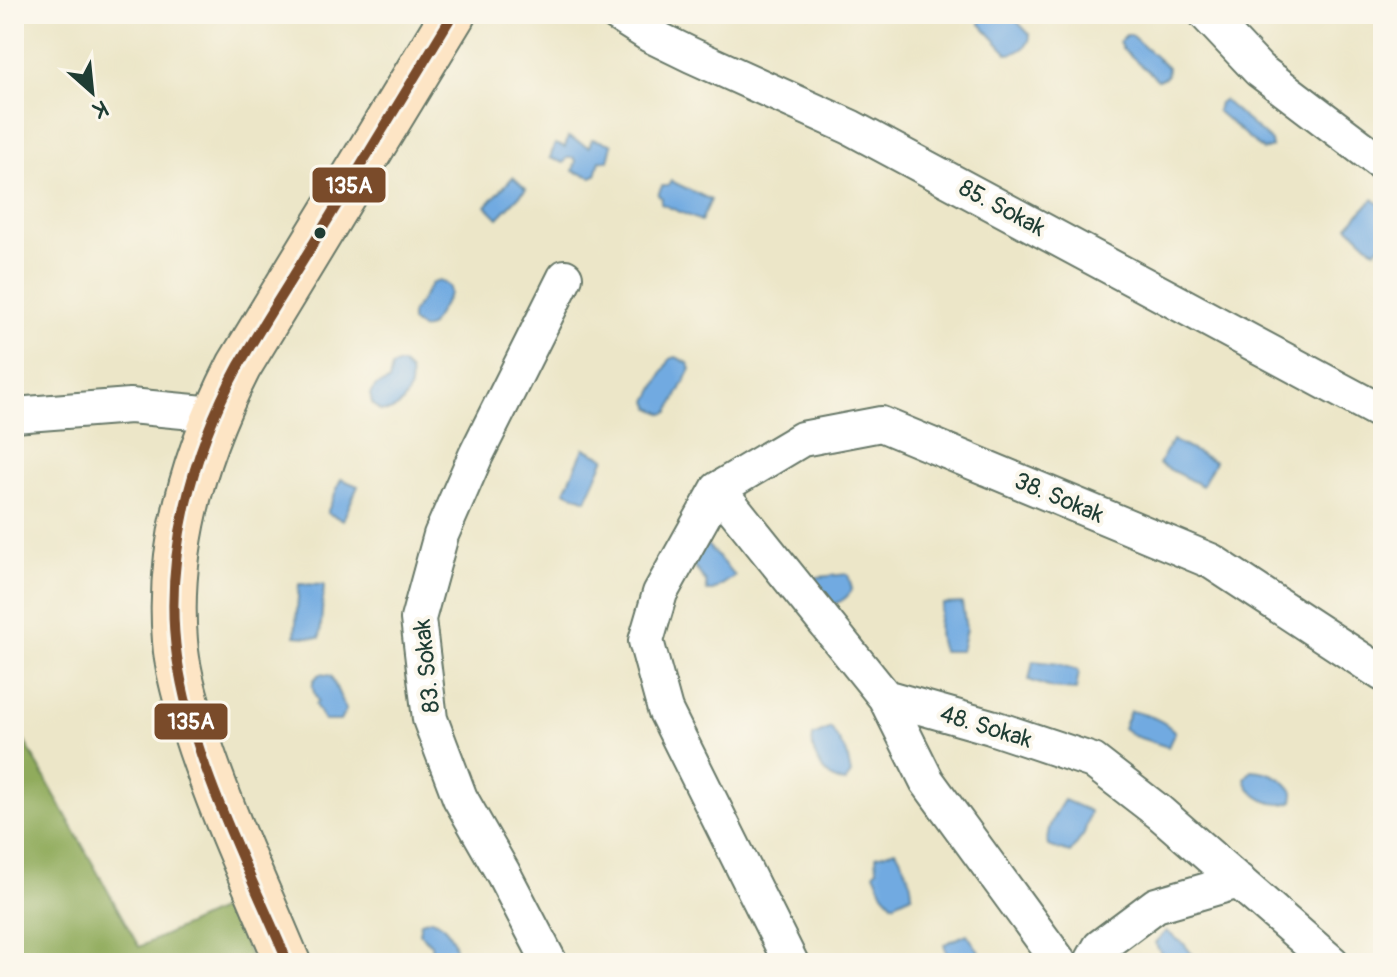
<svg xmlns="http://www.w3.org/2000/svg" width="1397" height="977" viewBox="0 0 1397 977" font-family="Pangolin,sans-serif">
<style>
.forest{fill:#90ab5c;stroke:#587448;stroke-width:2}
.water{fill:#71aae1;stroke:#48748a;stroke-width:2}
.lines{fill:none;stroke-linecap:round;stroke-linejoin:round}
.street-casing{stroke:#677868;stroke-width:38}
.secondary-casing{stroke:#677868;stroke-width:48}
.street{stroke:#fff;stroke-width:34}
.secondary{stroke:#fde5c5;stroke-width:44}
.bus-1-casing{stroke:#fbf7ec;stroke-width:16}
.bus-1{stroke:#7a4b2a;stroke-width:10}
.bus-dot{fill:#1f3d34;stroke:#fbf7ec;stroke-width:3}
.labels{text-anchor:middle;dominant-baseline:central;stroke-width:8;stroke-linejoin:round;paint-order:stroke}
.street-label{font-size:24px;fill:#1f3d34;stroke:#fbf7ec}
.line-badge{stroke:#fbf7ec;stroke-width:3}
.badge-label{font-size:22px;text-anchor:middle;font-weight:bold;fill:#fff}
</style>
<rect width="100%" height="100%" fill="#fbf7ec"/>
<filter id="ink" filterUnits="userSpaceOnUse"><feTurbulence type="fractalNoise" baseFrequency=".0125" numOctaves="2"/><feDisplacementMap in="SourceGraphic" scale="16" xChannelSelector="R" yChannelSelector="G"/><feConvolveMatrix kernelMatrix="1 2 1 2 8 2 1 2 1" color-interpolation-filters="sRGB"/></filter>
<filter id="wash" filterUnits="userSpaceOnUse"><feTurbulence type="fractalNoise" baseFrequency=".006" numOctaves="4" result="noise"/><feDisplacementMap in="SourceGraphic" scale="32" xChannelSelector="R" yChannelSelector="G"/><feGaussianBlur stdDeviation="1.8" result="paint"/><feColorMatrix in="noise" values="0 0 0 0 0 0 0 0 0 0 0 0 0 0 0 0 0 1.4 0 .05"/><feComposite in="paint" operator="in"/></filter>
<g filter="url(#wash)">
<rect width="100%" height="100%" fill="#ece6c8"/>
<path class="forest" d="M14,722L139,947L228,906L253,963H14Z"/>
<path class="water" d="M983,14H1010L1030,35C1030,46 1019,53 1008,54L979,23Z
M1126,35H1131L1168,68L1167,76L1158,80L1122,48L1119,42Z
M1223,100L1271,141L1272,147L1263,150L1217,111L1219,103Z
M568,137L589,147L592,139L612,144L608,161L600,160L596,175L592,177L573,171L576,161L574,158H567L564,163L550,158L555,144L565,147Z
M513,177L526,189L498,218L486,206Z
M671,181L711,200L701,221L661,204L662,198L658,195L662,186H668Z
M1373,199L1383,207V243L1375,251L1348,226Z
M440,280L450,287V294L430,327L422,329L411,322V315L432,283Z
M676,357L688,363L691,369L669,412L664,414L651,408L648,401L670,359Z
M397,364H402L410,372C413,392 402,414 380,411L372,403L370,394L376,386L389,381L392,367Z
M1172,440L1215,462L1202,486L1159,464Z
M584,448L605,458L586,500L565,491Z
M341,479L358,486L343,520L327,513Z
M702,539L735,576L713,591H707L706,582L693,565Z
M848,574L852,589C847,600 838,603 827,606L809,583L818,577Z
M299,584L324,585L320,638L295,636Z
M962,603L966,629L961,651H942C936,635 937,620 943,604Z
M1033,661L1059,664L1079,671L1076,690L1051,688L1029,680Z
M321,674L331,676L346,710L340,721H324L315,704L318,702C313,691 308,680 321,674Z
M1130,711C1147,714 1163,719 1175,732L1168,747L1134,736L1123,728Z
M831,728L847,754L851,774L845,782C825,781 810,755 813,736Z
M1252,770C1270,771 1285,779 1294,793L1293,801C1276,810 1248,797 1245,778Z
M1064,800L1090,811L1084,834L1070,853L1048,846C1045,829 1055,814 1064,800Z
M896,850C904,864 912,879 912,895L893,904L883,893L874,873L877,869L876,856Z
M431,919C448,924 461,947 452,963H433L431,944L419,933L421,922Z
M1166,931L1184,944L1199,963H1166L1155,943Z
M967,934L987,963H949L944,944Z"/>
</g>
<g filter="url(#ink)">
<g class="lines">
<g class="street-casing">
<path id="street" d="M617,14L650,35L691,55L850,127L1383,413
M1206,14L1259,70L1383,164
M14,415L130,406L215,414
M718,489L885,697
M550,963L503,873L460,798L430,719L418,619L441,535L476,455L565,277
M791,963L665,710L646,641L660,593L718,489L802,439L881,424L1211,561L1383,674
M1060,963L927,781L885,697L991,727L1093,761L1159,812L1332,963
M1091,963L1100,947L1156,905L1239,881"/>
</g>
<g class="secondary-casing">
<path id="secondary" d="M288,963C256,886 220,810 195,731C187,702 177,671 175,641C167,544 195,452 239,366L453,14"/>
</g>
<use href="#street" class="street"/>
<use href="#secondary" class="secondary"/>
<g class="bus-1-casing">
<path id="bus-1" d="M288,963C247,866 192,761 177,657C163,559 192,451 239,365C265,320 294,276 321,231C365,159 409,86 453,14"/>
</g>
<use href="#bus-1" class="bus-1"/>
</g>
</g>
<circle class="bus-dot" cx="320" cy="233" r="7"/>
<g class="labels">
<g class="street-label">
<text transform="translate(1002 208) rotate(28)">85. Sokak</text>
<text transform="translate(1059 498) rotate(23)">38. Sokak</text>
<text transform="translate(427 666) rotate(-96)">83. Sokak</text>
<text transform="translate(986 727) rotate(17)">48. Sokak</text>
</g>
</g>
<g class="line-badge">
<rect x="311" y="166" width="76" height="38" rx="8" fill="#7a4b2a"/>
<rect x="153" y="702" width="76" height="39" rx="8" fill="#7a4b2a"/>
</g>
<g class="badge-label">
<text x="349" y="193">135A</text>
<text x="191" y="729">135A</text>
</g>
<rect width="1397" height="977" fill="none" stroke="#fbf7ec" stroke-width="48"/>
<g transform="translate(92 92) rotate(153)" stroke="#fbf7ec" stroke-width="6" paint-order="stroke">
<path d="M0-6L14 30L0 20L-14 30Z" fill="#1f3d34"/>
<text y="-12" font-size="22" font-weight="bold" text-anchor="middle" fill="#1f3d34">K</text>
</g>
</svg>
